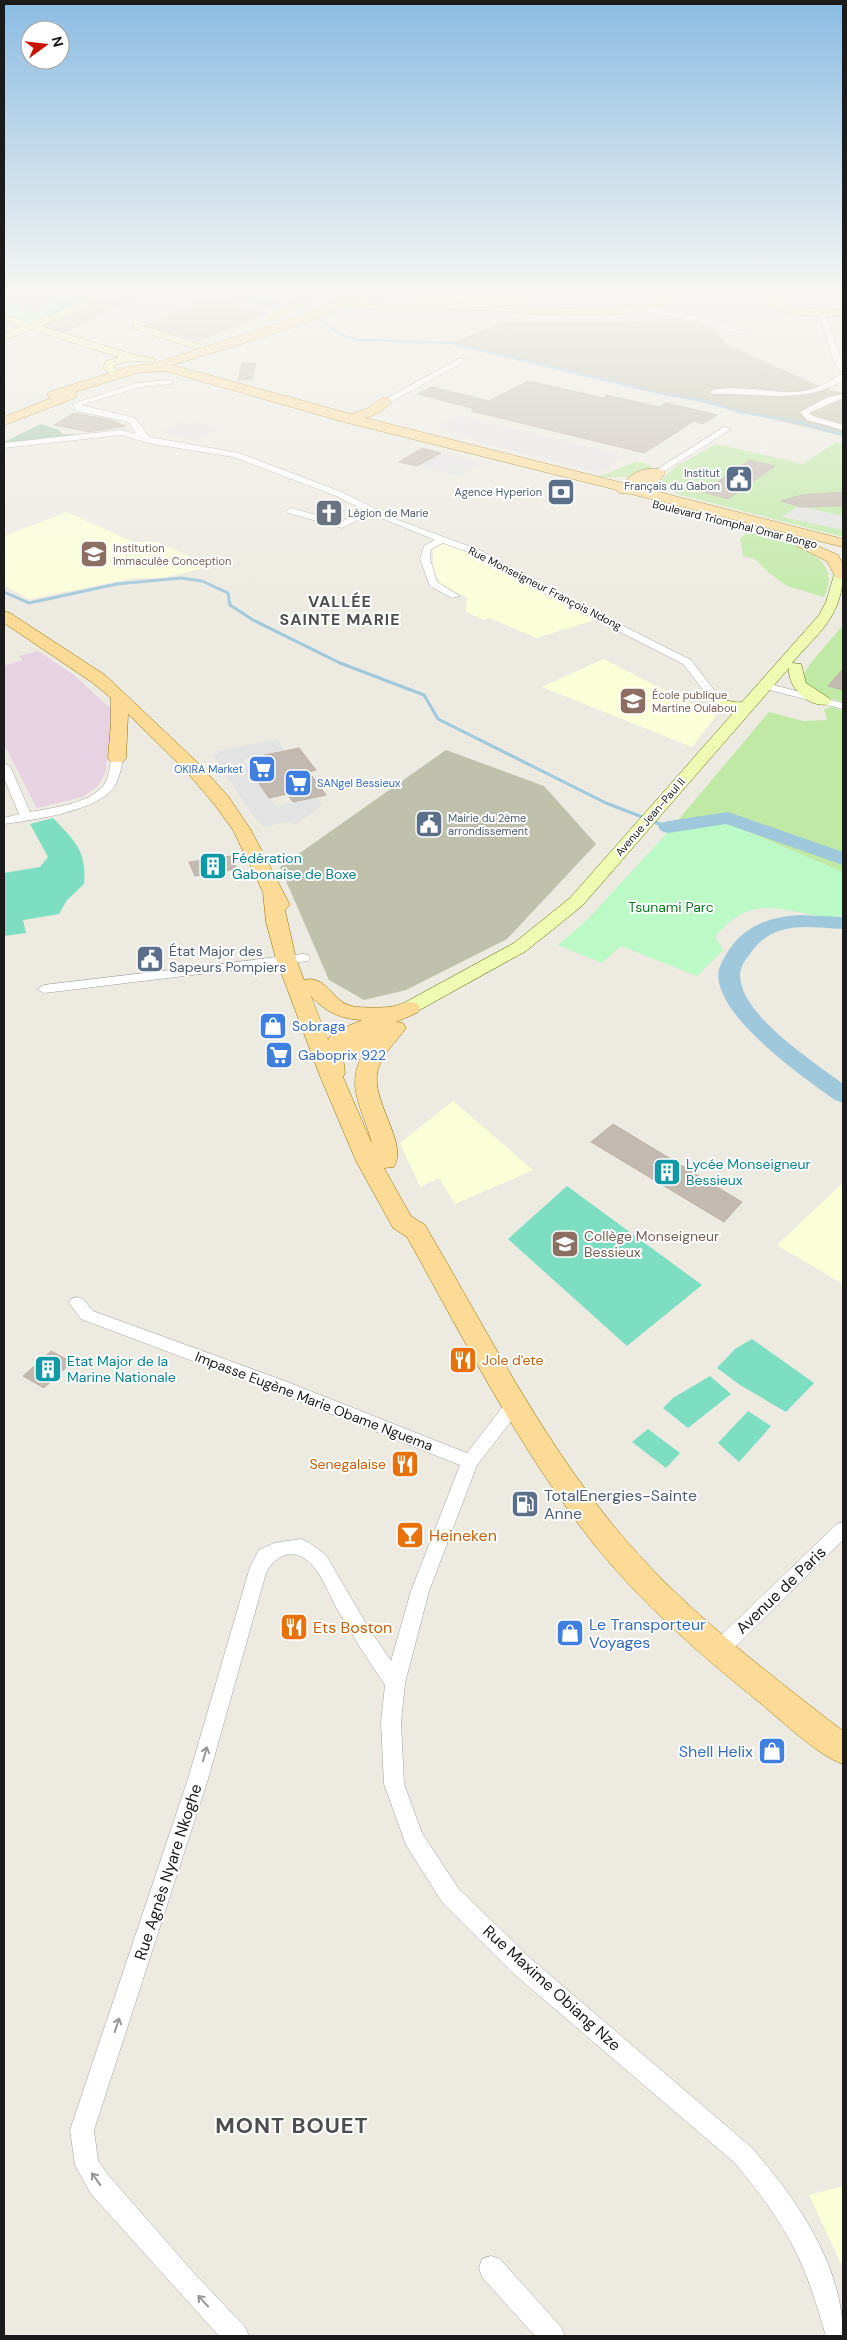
<svg xmlns="http://www.w3.org/2000/svg" width="847" height="2340" viewBox="0 0 847 2340" font-family="'DM Sans',sans-serif">
<style>
.industrial{fill:#e6d2e1}
.education{fill:#fbffd8}
.construction{fill:#bfc1ac}
.grass{fill:#bfe9a5}
.cemetery{fill:#a2c6ab}
.park{fill:#bbf9c7}
.pitch{fill:#7ddec2}
.parking{fill:#e3e3e3}
.plaza{fill:#d6d5e3}
.water{fill:#a0c8dc}
.lines{fill:none;stroke-linecap:round;stroke-linejoin:round}
.stream-far2{stroke:#a0c8dc;stroke-width:2.5}
.stream-far1{stroke:#a0c8dc;stroke-width:3}
.stream{stroke:#a0c8dc;stroke-width:4}
.river{fill:#a0c8dc;fill-rule:evenodd}
.building{fill:#c2b9b0;stroke:#bfb2a3}
.street-casing{stroke:#a2a2a2;stroke-width:1}
.secondary-casing{stroke:#5a7104;stroke-width:1}
.primary-casing{stroke:#937100;stroke-width:1}
.street{fill:#fff;fill-rule:evenodd}
.secondary{fill:#effab2;fill-rule:evenodd}
.primary{fill:#fcdb96;fill-rule:evenodd}
.oneway{stroke:#989898}
.labels{text-anchor:middle;dominant-baseline:central;stroke-width:4;stroke-linejoin:round;paint-order:stroke}
.far-service-label{font-size:11px;fill:#4e5e75;stroke:#fff;text-anchor:end}
.far-worship-label{font-size:11px;fill:#5b616d;stroke:#fff;text-anchor:start}
.far-street-label{font-size:11px;fill:#1b1b1b;stroke:#fff}
.far-education-label{font-size:11px;fill:#785e54;stroke:#fff;text-anchor:start}
.far-shop-label{font-size:11px;fill:#366cbe;stroke:#fff;text-anchor:end}
.culture-label{font-size:14px;fill:#0d838f;stroke:#fff;text-anchor:start}
.park-label{font-size:14px;fill:#0a791f;stroke:#fff}
.service-label{font-size:14px;fill:#4e5e75;stroke:#fff;text-anchor:start}
.shop-label{font-size:14px;fill:#366cbe;stroke:#fff;text-anchor:start}
.education-label{font-size:14px;fill:#785e54;stroke:#fff;text-anchor:start}
.food-label{font-size:14px;fill:#c56008;stroke:#fff;text-anchor:start}
.street-label{font-size:14px;fill:#1b1b1b;stroke:#fff}
.far-district-label{font-size:16px;font-weight:bold;letter-spacing:1px;fill:#4e4e4e;stroke:#fff}
.near-service-label{font-size:16px;fill:#4e5e75;stroke:#fff;text-anchor:start}
.near-food-label{font-size:16px;fill:#c56008;stroke:#fff;text-anchor:start}
.near-street-label{font-size:16px;fill:#1b1b1b;stroke:#fff}
.near-shop-label{font-size:16px;fill:#366cbe;stroke:#fff;text-anchor:start}
.near-district-label{font-size:22px;font-weight:bold;letter-spacing:1px;fill:#4e4e4e;stroke:#fff}
</style>
<rect width="100%" height="100%" fill="#edeae1"/>
<path class="industrial" d="M38,651L75,676L111,709L112,732L105,773L98,786L82,797L37,808L4,744V666L23,660L19,656Z"/>
<path class="education" d="M364,295H561L548,300H537L527,307L471,302L365,303L361,299Z
M67,512L133,542H157L211,566L162,578H134L29,599L4,585V536Z
M444,543L475,554L505,574L594,620L537,638L489,618L485,620L466,612L467,598L439,583L433,568V549Z
M603,659L716,716L692,747L542,687Z
M453,1101L475,1120L533,1170L455,1204L439,1178L420,1187L400,1143Z
M843,1183V1284L777,1245Z
M843,2186V2268L809,2195Z"/>
<path class="construction" d="M106,295H140L65,333L40,326L74,312Z
M208,295L269,314L200,341L143,326L180,310Z
M685,317L713,329L728,345L824,388L843,393V436L451,343L501,322L615,323Z
M446,750L544,786L596,844L507,939L406,990L364,1000L329,980L280,867Z"/>
<path class="grass" d="M836,442L843,444V537L677,494L661,487V480L675,467L716,444L803,464Z
M636,462L645,463L652,467L629,477H598Z
M747,532C778,541 847,550 824,597L787,586L769,573L755,559L743,556L740,539Z
M843,625V702L817,694L801,678L810,664Z
M833,707L843,711V872L727,823L668,832L769,712L803,721L827,720L824,709Z"/>
<path class="cemetery" d="M41,424L59,430L62,434L88,435L10,444L4,442Z"/>
<path class="park" d="M4,295H90L79,303L32,324L4,315Z
M727,823L843,872V915C832,919 825,918 813,915C770,906 747,899 715,937L723,950L697,976L621,946L602,963L558,945L587,920L668,832Z"/>
<path class="pitch" d="M67,295H92L59,314L45,310Z
M53,818C75,841 87,851 84,884L67,900L59,914L23,920L26,933L4,936V873L40,867L48,857L30,824Z
M567,1186L702,1285L627,1346L508,1239Z
M752,1339L814,1383L786,1412L740,1385L717,1368L735,1349Z
M710,1376L731,1394L688,1428L663,1408L673,1398Z
M748,1411L771,1426L739,1462L718,1443Z
M648,1429L680,1453L666,1468L632,1442Z"/>
<path class="parking" d="M367,295H419L414,304L363,301Z
M456,415L625,456L599,472L476,441L473,437L437,427Z
M182,421L214,426L216,428L198,440L161,433Z
M442,453L481,463L459,476L420,466Z
M798,506L843,516V530L782,517Z
M277,739L285,751L243,760L276,806L317,797L322,806L296,824L288,822L264,827L253,816L213,756L218,754L217,751Z"/>
<path class="plaza" d="M4,295H46L47,310L25,313L15,302L4,298Z"/>
<path class="water" d="M221,295H261L285,307L279,310Z"/>
<g class="lines">
<path class="stream-far2" d="M314,316L341,335L359,340L451,343L664,394L704,401L741,412L793,421L843,435"/>
<path class="stream-far1" d="M4,592L29,603L117,584L181,578L202,581L228,593L230,605L253,620L340,663L424,695L438,719L606,803L650,820"/>
<path class="stream" d="M647,819L668,827"/>
<path class="river" d="M728,812L843,852V865L726,824L668,833L661,831L658,827L661,823L668,821Z
M799,915L843,917V929C808,927 775,920 752,951C747,958 740,966 740,975C740,1015 814,1062 843,1084V1103L835,1100C804,1078 709,1012 719,969C735,931 759,918 799,915Z"/>
</g>
<path class="building" d="M242,363H256L252,380H238Z
M528,381L603,398L607,395L659,407L666,403L717,415L703,424L694,421L644,453L471,411L475,409L418,394L432,387L489,401Z
M74,413L111,420L126,426L89,432L54,425Z
M422,448L441,453L417,466L399,462Z
M750,460L775,466L728,499L702,492Z
M843,492V506L800,507L781,501L802,495Z
M843,669V690L828,686Z
M299,748L316,770L309,772L326,795L293,802L287,794L269,798L253,775L271,771L260,756Z
M231,856L237,869L195,876L189,862Z
M613,1124L742,1202L724,1222L591,1142Z
M51,1351L72,1362L44,1388L23,1376Z"/>
<g class="lines">
<g class="street-casing">
<path id="street" d="M642,306L704,318L745,332L741,334L700,322L639,310Z
M818,312L825,314L843,363V371H840L834,361Z
M460,358L467,360L389,403L382,401Z
M840,375H843V380C803,406 758,392 713,394L709,392C722,383 778,393 797,392C814,390 826,384 840,375Z
M169,380L173,382L172,384L140,387L81,405L135,418L149,437L239,453L342,492L398,520L482,551L528,578L691,660L724,703L723,705H715L683,664L522,582L476,555L443,543L431,549L430,559L437,582L460,596L452,598L430,586L420,559L424,546L435,540L371,514L342,528L288,513L286,511L291,508L341,522L364,510L336,496L234,457L153,444L121,435L4,448V443L121,430L136,434L129,422L77,411L72,404L136,383Z
M843,394V398L809,413L813,416L843,425V430L807,420L800,412L828,397Z
M724,427L731,429L660,474L653,472Z
M766,683L843,703V709L762,688L761,686Z
M117,755L123,758C121,769 119,782 111,791C90,812 33,820 4,824V818L19,814L4,778V763L10,766L30,812C52,808 89,804 104,785C109,777 110,766 111,758Z
M303,954L308,955L310,958L308,961L44,993L37,989L44,985Z
M77,1297L83,1299L93,1311L285,1381L467,1453L508,1400L514,1398L520,1400L523,1405L520,1410L477,1465L429,1591L405,1683L401,1722L404,1784L422,1833L458,1888L530,1958L751,2147C796,2198 843,2265 843,2336H826C819,2314 813,2291 804,2270C788,2230 762,2196 735,2163L514,1974L442,1902L406,1845L384,1784L381,1722L385,1685C368,1660 352,1635 337,1609C330,1596 323,1577 312,1565C296,1547 276,1553 266,1573L208,1779L94,2130L98,2161L109,2176L193,2272L245,2327L249,2336H219L91,2194L75,2165L70,2130L188,1779L250,1567L259,1550L274,1543L301,1539L308,1542L326,1555L368,1627L391,1661L411,1591L460,1465L273,1391L81,1319L69,1303L71,1299Z
M843,1522V1540L725,1657L718,1659L711,1657L708,1651L711,1645L837,1524Z
M491,2256L500,2259L561,2327L565,2336H535L482,2277L479,2268L482,2259Z"/>
</g>
<g class="secondary-casing">
<path id="secondary" d="M91,295H103L78,311L41,326L135,355L154,358V362L130,361L115,365L114,367L118,373L113,376L103,368L106,361L119,357L31,330L4,340V333L21,327L4,321V315L30,323L70,307Z
M664,295H677C645,327 520,311 475,310C429,309 384,310 338,307L333,304L338,301L392,305L476,304L565,309L640,305Z
M753,295H765L799,308L843,310V316C815,317 774,317 753,295Z
M137,324L200,344L201,346L196,349L133,329V325Z
M843,571C843,616 819,632 792,663L801,664L806,683L829,698L832,701L829,704C809,709 787,687 789,668L582,906L526,951L416,1012H402L399,1008L402,1004L514,943L570,898L734,712L714,706L711,703L714,700C724,697 732,704 742,702L819,615L826,602L834,575L836,572Z"/>
</g>
<g class="primary-casing">
<path id="primary" d="M304,295H318L277,320L273,321L267,318Z
M347,295H361C341,317 207,354 172,365L351,414L367,409L382,398H390L392,401C385,410 376,415 365,418L623,483C634,471 647,466 663,470L665,473L657,484L647,489L843,539V547L631,494L619,493L617,490L344,422L165,371L137,373L75,392L77,395L75,398L4,425V417L51,398L47,395L49,392L132,366L152,364L301,316Z
M802,539L838,555L843,564V579L836,578L827,561L797,546L795,543L797,540Z
M4,611L10,613L105,675L197,762L228,796L251,830L290,905L285,910L296,959L304,980C326,974 332,1002 352,1006C358,1008 390,1008 394,1006C403,1004 407,1001 417,1003L420,1008L417,1013L396,1022L403,1023L406,1028C397,1041 383,1053 378,1069C369,1100 409,1142 394,1167L384,1168L411,1216L425,1225C485,1327 538,1433 613,1525C679,1606 762,1668 843,1731V1764C818,1756 781,1720 759,1702C699,1654 641,1603 593,1543C519,1449 465,1341 407,1237L393,1228L356,1161L320,1076L276,959L266,922L263,892L233,830L214,804L185,770L128,714L126,758L123,762H111L108,758L111,723V698L93,683L4,623ZM311,996C325,1012 341,1019 362,1020L332,1033L328,1040ZM363,1053C344,1089 364,1109 372,1144L343,1077L345,1073L343,1057Z"/>
</g>
<use href="#street" class="street"/>
<use href="#secondary" class="secondary"/>
<use href="#primary" class="primary"/>
</g>
<defs><path id="oneway-shaft" d="M-6 0H5M1.5-3L5.5 0L1.5 3" fill="none" stroke-width="1.6" stroke-linecap="round" stroke-linejoin="round" transform="scale(1.25)"/></defs>
<g class="oneway">
<use href="#oneway-shaft" transform="translate(205 1754) rotate(-74)"/>
<use href="#oneway-shaft" transform="translate(117 2025) rotate(-72)"/>
<use href="#oneway-shaft" transform="translate(96 2179) rotate(-125)"/>
<use href="#oneway-shaft" transform="translate(203 2301) rotate(-133)"/>
</g>
<linearGradient id="sky" x2="0" y2="1"><stop stop-color="#8bbce3"/><stop offset="0.47" stop-color="#f7f6f2"/><stop offset="1" stop-color="#f7f6f2" stop-opacity="0"/></linearGradient>
<rect width="847" height="622" fill="url(#sky)"/>
<defs>
<g id="civic-square" transform="scale(1.4375)"><rect x="-9" y="-9" width="18" height="18" rx="4" fill="#5c6f8a" stroke="#fff"/><path d="M-.6-6.5H3V-4.5H.6V-3L4-1V1h2V6H-6V1h2V-1L-.6-3ZM-1.2 2.5V6h2.4V2.5Z" fill="#fff"/></g>
<g id="bank-square" transform="scale(1.4375)"><rect x="-9" y="-9" width="18" height="18" rx="4" fill="#5c6f8a" stroke="#fff"/><path d="M-6-4H6V4H-6ZM0-2.3a2.3 2.3 0 1 0 0 4.6a2.3 2.3 0 1 0 0-4.6Z" fill="#fff"/></g>
<g id="church-square" transform="scale(1.4375)"><rect x="-9" y="-9" width="18" height="18" rx="4" fill="#6b7280" stroke="#fff"/><path d="M-1.2-6h2.4v3.5h3.3v2.4h-3.3V6h-2.4V-.1h-3.3v-2.4h3.3Z" fill="#fff"/></g>
<g id="school-square" transform="scale(1.4375)"><rect x="-9" y="-9" width="18" height="18" rx="4" fill="#8d6e63" stroke="#fff"/><path d="M0-5L7-2L0 1L-7-2ZM-4 1L0 2.5L4 1V4Q0 6-4 4Z" fill="#fff"/></g>
<g id="supermarket-square" transform="scale(1.4375)"><rect x="-9" y="-9" width="18" height="18" rx="4" fill="#3f7fe0" stroke="#fff"/><path d="M-6-5.5h2.5l.6 2H6L4.5 2H-2.5L-4.4-4H-6ZM-1.5 3.2a1.3 1.3 0 1 0 .1 0ZM3 3.2a1.3 1.3 0 1 0 .1 0Z" fill="#fff"/></g>
<g id="building-square" transform="scale(1.4375)"><rect x="-9" y="-9" width="18" height="18" rx="4" fill="#0f9aa8" stroke="#fff"/><path d="M-4-6H4V6H1V3H-1V6H-4ZM-2.5-4.3h1.7v1.8h-1.7ZM.8-4.3h1.7v1.8H.8ZM-2.5-1h1.7V.8h-1.7ZM.8-1h1.7V.8H.8Z" fill="#fff"/></g>
<g id="shop-square" transform="scale(1.4375)"><rect x="-9" y="-9" width="18" height="18" rx="4" fill="#3f7fe0" stroke="#fff"/><path d="M-5-2.5h2.3a2.7 3.5 0 0 1 5.4 0H5L5.5 6h-11ZM-1.5-2.5h3a1.5 2.3 0 0 0-3 0Z" fill="#fff"/></g>
<g id="restaurant-square" transform="scale(1.4375)"><rect x="-9" y="-9" width="18" height="18" rx="4" fill="#e8710a" stroke="#fff"/><path d="M-5-6h1v4h1v-4h1v4h1v-4h1v5L-1.5 .5V6h-2V.5L-5-1ZM5-6V6H3V1.5H1.5Q1.5-4 5-6Z" fill="#fff"/></g>
<g id="fuel-square" transform="scale(1.4375)"><rect x="-9" y="-9" width="18" height="18" rx="4" fill="#5c6f8a" stroke="#fff"/><path d="M-5.5-6h7V0h2V4h1.3V-2.5L3-4.5l.8-.8L6-3V5H2.5V1h-1V6h-7ZM-4.2-4.7v3.2H.2V-4.7Z" fill="#fff"/></g>
<g id="bar-square" transform="scale(1.4375)"><rect x="-9" y="-9" width="18" height="18" rx="4" fill="#e8710a" stroke="#fff"/><path d="M-6-5H6L.8 .8V4.5H3.5V6h-7V4.5H-.8V.8Z" fill="#fff"/></g>
</defs>
<g fill-rule="evenodd">
<use href="#civic-square" x="739" y="479"/>
<use href="#bank-square" x="561" y="492"/>
<use href="#church-square" x="329" y="513"/>
<use href="#school-square" x="94" y="554"/>
<use href="#school-square" x="633" y="701"/>
<use href="#supermarket-square" x="262" y="769"/>
<use href="#supermarket-square" x="298" y="783"/>
<use href="#civic-square" x="429" y="824"/>
<use href="#building-square" x="213" y="866"/>
<use href="#civic-square" x="150" y="959"/>
<use href="#shop-square" x="273" y="1026"/>
<use href="#supermarket-square" x="279" y="1055"/>
<use href="#building-square" x="667" y="1172"/>
<use href="#school-square" x="565" y="1244"/>
<use href="#restaurant-square" x="463" y="1360"/>
<use href="#building-square" x="48" y="1369"/>
<use href="#restaurant-square" x="405" y="1464"/>
<use href="#fuel-square" x="525" y="1504"/>
<use href="#bar-square" x="410" y="1535"/>
<use href="#restaurant-square" x="294" y="1627"/>
<use href="#shop-square" x="570" y="1633"/>
<use href="#shop-square" x="772" y="1751"/>
</g>
<g class="labels">
<g class="far-service-label">
<text x="720" y="473">Institut<tspan x="720" dy="13">Français du Gabon</tspan></text>
<text x="542" y="492">Agence Hyperion</text>
<text x="448" y="818" text-anchor="start">Mairie du 2ème<tspan x="448" dy="13">arrondissement</tspan></text>
</g>
<g class="far-worship-label">
<text x="348" y="513">Légion de Marie</text>
</g>
<g class="far-street-label">
<text transform="translate(735 524) rotate(14)">Boulevard Triomphal Omar Bongo</text>
<text transform="translate(545 588) rotate(27)">Rue Monseigneur François Ndong</text>
<text transform="translate(650 817) rotate(-49)">Avenue Jean-Paul II</text>
</g>
<g class="far-education-label">
<text x="113" y="548">Institution<tspan x="113" dy="13">Immaculée Conception</tspan></text>
<text x="652" y="695">École publique<tspan x="652" dy="13">Martine Oulabou</tspan></text>
</g>
<g class="far-shop-label">
<text x="243" y="769">OKIRA Market</text>
<text x="317" y="783" text-anchor="start">SANgel Bessieux</text>
</g>
<g class="culture-label">
<text x="232" y="858">Fédération<tspan x="232" dy="16">Gabonaise de Boxe</tspan></text>
<text x="686" y="1164">Lycée Monseigneur<tspan x="686" dy="16">Bessieux</tspan></text>
<text x="67" y="1361">Etat Major de la<tspan x="67" dy="16">Marine Nationale</tspan></text>
</g>
<g class="park-label">
<text x="671" y="907">Tsunami Parc</text>
</g>
<g class="service-label">
<text x="169" y="951">État Major des<tspan x="169" dy="16">Sapeurs Pompiers</tspan></text>
</g>
<g class="shop-label">
<text x="292" y="1026">Sobraga</text>
<text x="298" y="1055">Gaboprix 922</text>
</g>
<g class="education-label">
<text x="584" y="1236">Collège Monseigneur<tspan x="584" dy="16">Bessieux</tspan></text>
</g>
<g class="food-label">
<text x="482" y="1360">Jole d'ete</text>
<text x="386" y="1464" text-anchor="end">Senegalaise</text>
</g>
<g class="street-label">
<text transform="translate(314 1401) rotate(21)">Impasse Eugène Marie Obame Nguema</text>
</g>
<g class="far-district-label">
<text x="340" y="601">VALLÉE<tspan x="340" dy="18">SAINTE MARIE</tspan></text>
</g>
<g class="near-service-label">
<text x="544" y="1495">TotalEnergies-Sainte<tspan x="544" dy="18">Anne</tspan></text>
</g>
<g class="near-food-label">
<text x="429" y="1535">Heineken</text>
<text x="313" y="1627">Ets Boston</text>
</g>
<g class="near-street-label">
<text transform="translate(781 1590) rotate(-44)">Avenue de Paris</text>
<text transform="translate(168 1872) rotate(-72)">Rue Agnès Nyare Nkoghe</text>
<text transform="translate(552 1988) rotate(42)">Rue Maxime Obiang Nze</text>
</g>
<g class="near-shop-label">
<text x="589" y="1624">Le Transporteur<tspan x="589" dy="18">Voyages</tspan></text>
<text x="753" y="1751" text-anchor="end">Shell Helix</text>
</g>
<g class="near-district-label">
<text x="292" y="2125">MONT BOUET</text>
</g>
</g>
<rect width="847" height="2340" fill="none" stroke="#1b1b1b" stroke-width="10"/>
<g transform="translate(45 45) rotate(75)"><circle r="24" fill="#ffffff" stroke="#a4a4a4"/>
<path d="M0-4L9 19L0 12L-9 19Z" fill="#c71400"/>
<text y="-8" font-size="14" font-weight="bold" text-anchor="middle" fill="#1b1b1b">N</text>
</g>
</svg>
